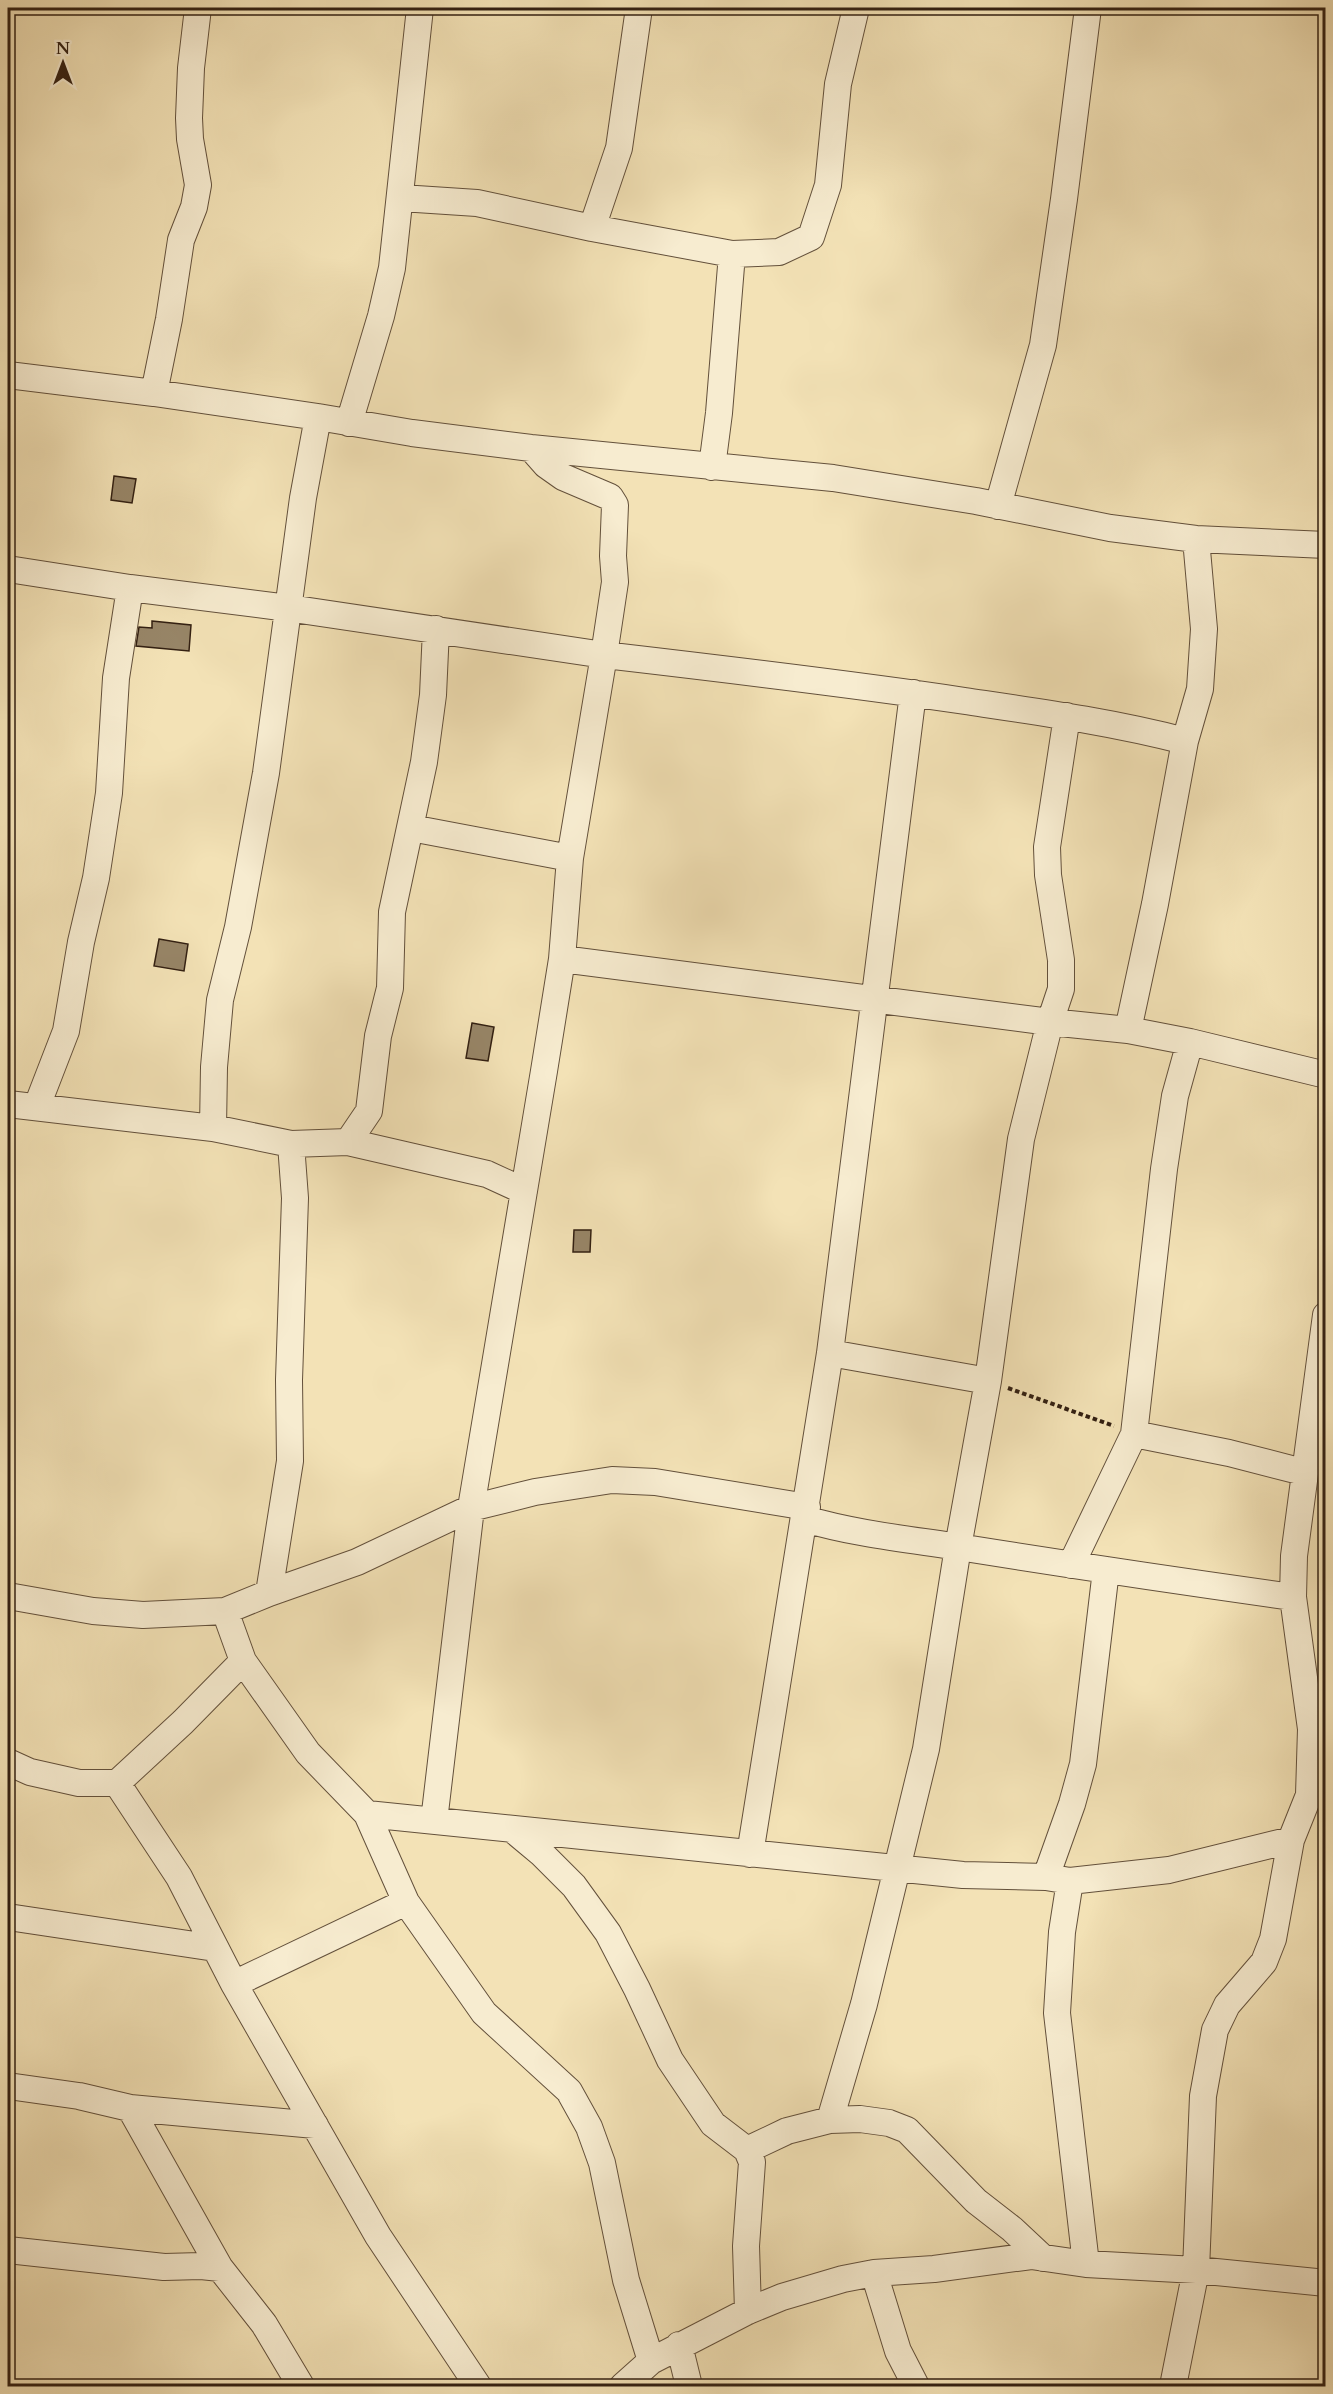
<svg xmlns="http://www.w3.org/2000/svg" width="1333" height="2394" viewBox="0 0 1333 2394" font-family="Cardo,serif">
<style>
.building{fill:#978567;stroke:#332012;stroke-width:1.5}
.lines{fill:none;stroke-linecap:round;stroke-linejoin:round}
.minor-casing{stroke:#63503b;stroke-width:28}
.path{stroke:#332012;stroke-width:4;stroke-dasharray:4.5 3;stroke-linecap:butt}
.minor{stroke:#f7ecd0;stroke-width:26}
</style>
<rect width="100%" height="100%" fill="#f3e2b6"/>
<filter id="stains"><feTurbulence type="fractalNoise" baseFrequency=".00333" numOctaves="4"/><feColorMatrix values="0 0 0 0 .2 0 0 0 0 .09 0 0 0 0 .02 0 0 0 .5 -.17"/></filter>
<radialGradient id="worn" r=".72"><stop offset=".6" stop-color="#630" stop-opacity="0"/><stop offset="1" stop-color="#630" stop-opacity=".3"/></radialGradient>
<path class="building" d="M114,476L136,479L132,503L111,500Z
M152,621L191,625L189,651L136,646L139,627L152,628Z
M159,939L188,944L184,971L154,966Z
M472,1023L494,1027L488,1061L466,1058Z
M574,1230H591L590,1252H573Z"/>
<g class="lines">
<g class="minor-casing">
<path id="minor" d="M401,198L477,203L592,228L732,254L779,252L811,237L828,185L838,84L856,8
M592,228L619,148L639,8
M8,375L154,393L318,417L412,433L531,448L833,478L976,501L1110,528L1196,539L1326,545
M154,393L169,319L181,240L194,207L198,185L190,139L189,118L191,68L198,8
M349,423L381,316L392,268L420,8
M712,467L719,413L732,254
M998,506L1043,345L1064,199L1088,8
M8,569L130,588L288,608L604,655L615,582L613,556L615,505L610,497L563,477L546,465L531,448
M411,828L570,858
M562,959L1050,1022L1128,1030L1190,1042L1326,1075
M1128,1030L1155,904L1185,741L1200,689L1204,629L1196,539
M8,1104L213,1128L291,1144L348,1142L487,1174L524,1191
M37,1106L66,1031L81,942L96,878L109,793L116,678L130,588
M213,1128L214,1067L220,1000L238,927L266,773L303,498L318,417
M348,1142L369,1111L378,1036L390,988L392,912L424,762L433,695L436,629
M830,1353L988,1381
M1134,1434L1229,1453L1303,1472
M805,1519C859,1535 916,1540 971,1549C1078,1566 1185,1582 1293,1597
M1071,1565L1134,1434L1164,1169L1175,1096L1190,1042
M269,1593L290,1461L289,1380L295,1198L291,1144
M8,1596L93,1611L143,1615L225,1611L269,1593L357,1562L471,1508L535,1492L612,1480L655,1482L807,1507
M225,1611L243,1661L308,1753L367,1814L406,1902L484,2013L569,2091L589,2127L602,2163L626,2280L651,2361
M8,1762L30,1772L79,1783H117L183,1722L243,1661
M117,1783L179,1877L234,1984L378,2236L478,2386
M367,1814L963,1875L1046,1877L1070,1881L1169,1870L1291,1840
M434,1821L471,1508L544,1071L562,959L570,858L604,655C724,669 845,683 965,701C1039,712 1112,722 1185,741
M512,1829L542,1854L574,1886L608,1933L637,1989L670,2060L713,2124L747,2150L752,2162L746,2246L748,2311
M750,1854L830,1353L913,693
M1046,1877L1072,1804L1083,1764L1106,1570
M1070,1881L1062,1932L1057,2013L1086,2264
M8,1917L215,1948
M234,1984L406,1902
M8,2086L79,2096L130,2108L315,2125
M130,2108L220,2268L264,2324L301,2386
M830,2120L864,2004L926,1749L958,1547L988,1381L1021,1139L1050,1022L1061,989V960L1048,875L1047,847L1067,716
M747,2150L787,2131L830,2120L860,2119L889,2123L907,2130L976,2201L1012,2229L1043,2258
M8,2250L164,2267L201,2266L220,2268
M874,2273L898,2351L916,2386
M679,2345L689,2386
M623,2386L651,2361L748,2311L782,2297L843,2279L874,2273L934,2269L1031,2256L1086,2264L1196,2270L1326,2283
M1173,2386L1196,2270L1203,2096L1215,2030L1227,2005L1264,1962L1273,1939L1291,1840L1309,1795L1311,1729L1293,1597L1294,1556L1326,1315"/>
</g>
<path class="path" d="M1008,1388L1114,1426"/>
<use href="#minor" class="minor"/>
</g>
<rect width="1333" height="2394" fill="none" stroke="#f3e2b6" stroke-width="30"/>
<rect x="9" y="9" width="1315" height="2376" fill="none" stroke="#332012" stroke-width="3"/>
<rect x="15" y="15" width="1303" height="2364" fill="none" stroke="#332012" stroke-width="1.5"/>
<g transform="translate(63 63)" stroke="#f7ecd0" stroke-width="4.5" paint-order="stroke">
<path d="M0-4.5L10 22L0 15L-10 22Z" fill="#332012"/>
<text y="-9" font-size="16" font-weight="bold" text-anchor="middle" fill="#332012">N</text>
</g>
<rect width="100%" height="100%" filter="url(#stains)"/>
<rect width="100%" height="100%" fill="url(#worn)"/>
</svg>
